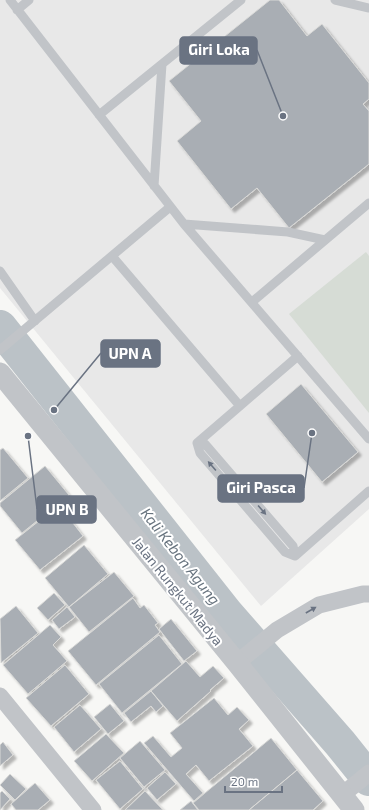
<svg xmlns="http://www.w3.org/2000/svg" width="369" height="810" viewBox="0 0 369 810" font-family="'Exo 2',sans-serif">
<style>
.built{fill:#e8e8e8}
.green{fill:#d6dcd5}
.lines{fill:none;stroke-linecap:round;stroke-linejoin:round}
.river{stroke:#bbc2c7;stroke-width:34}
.building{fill:#a9aeb4;stroke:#d9d9d7;filter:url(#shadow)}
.service{stroke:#c1c4c8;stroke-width:9}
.minor{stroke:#c1c4c8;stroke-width:17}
.tertiary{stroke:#c1c4c8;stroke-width:21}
.oneway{fill:#6a7382}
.labels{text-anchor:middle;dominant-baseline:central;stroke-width:4;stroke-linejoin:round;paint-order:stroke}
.street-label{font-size:14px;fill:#6a7382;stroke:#fff}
.water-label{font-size:15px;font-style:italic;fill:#67737e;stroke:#fff}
.leader{fill:none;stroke:#6a7382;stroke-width:1.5}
.callout-dot{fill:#6a7382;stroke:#fff;stroke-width:1.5}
.callout{fill:#6a7382;stroke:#6a7382;stroke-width:1.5}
.callout-label{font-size:15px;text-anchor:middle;font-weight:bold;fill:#fff}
</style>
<defs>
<filter id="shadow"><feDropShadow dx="3.5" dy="3.5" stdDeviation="1" flood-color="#0004"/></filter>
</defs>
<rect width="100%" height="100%" fill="#f7f7f5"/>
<path class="built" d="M0,0H369V509L261,606L0,288Z"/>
<path class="green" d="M366,252L369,256V413L289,314Z"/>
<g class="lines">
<path class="river" d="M0,327L227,614L340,743L369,779"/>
</g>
<path class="building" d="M270,0H279L307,36L322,24L369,83V99L363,104L369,111V164L289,228L257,188L231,209L177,141L201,121L169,81Z
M301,384L358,452L322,482L266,414Z
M3,448L28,478L0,501V450Z
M45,466L69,495L22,533L0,506V503Z
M59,505L83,536L40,570L15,540Z
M84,545L108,574L69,607L45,578Z
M114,572L134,596L89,632L69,607Z
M54,593L65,605L48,620L37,608Z
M133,598L140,608L144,605L158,623L155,625L160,632L96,685L68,651Z
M16,606L38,633L1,663L0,619Z
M67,607L75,617L59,629L52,620Z
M171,619L197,651L184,661L159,629Z
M50,625L61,637L53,645L67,661L28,694L3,665Z
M159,635L182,664L122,713L99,684Z
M186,661L200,677L213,666L224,678L210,690L211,691L177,721L151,691Z
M65,665L89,694L51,726L26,698Z
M151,691L163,706L156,712L151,706L131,722L124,713Z
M214,698L228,715L237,707L249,720L239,729L253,746L209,781L196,765L186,774L203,793L194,801L144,743L153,736L171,757L182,748L170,733Z
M110,704L124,721L108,734L94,717Z
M80,705L101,729L74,752L54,727Z
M106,734L124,753L92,781L74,761Z
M271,738L297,770L249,810H199L193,803Z
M140,741L165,770L144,787L120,758Z
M3,742L13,755L0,766V745Z
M120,761L143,789L120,809L96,780Z
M297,770L323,801L313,810H249Z
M165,772L176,784L157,800L147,788Z
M10,774L26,789L15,800L0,785Z
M35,783L50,800L38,810H16L11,804Z
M2,791L10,799L0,810V793Z
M145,791L163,810H125Z
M191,801L198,810H180Z"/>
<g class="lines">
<path class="service" d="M10,0L184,224L369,439
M335,0L369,8
M17,10L29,0
M99,115L241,0
M154,186L162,64
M184,224L288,232L325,240
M112,256L240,406
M0,271L35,321
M252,302L369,203
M0,350L170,207
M197,443L205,444L293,546L295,556
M197,443L200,453L285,552L295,556
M197,443L298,356
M295,556L369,491"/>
<path class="minor" d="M237,663L277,630L319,605L363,594H369
M0,696L93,810
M342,795L369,773"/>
<path class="tertiary" d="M0,373L237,663L354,810"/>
</g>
<defs><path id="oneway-solid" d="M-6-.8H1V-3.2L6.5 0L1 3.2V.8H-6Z"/></defs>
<g class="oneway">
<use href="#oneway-solid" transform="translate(212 466) rotate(-131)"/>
<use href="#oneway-solid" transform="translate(262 510) rotate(49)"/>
<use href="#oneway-solid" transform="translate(311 610) rotate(-30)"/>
</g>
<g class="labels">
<g class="street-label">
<text transform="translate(178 591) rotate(51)">Jalan Rungkut Madya</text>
</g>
<g class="water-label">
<text transform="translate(181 556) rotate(52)">Kali Kebon Agung</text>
</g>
</g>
<path class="leader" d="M283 116L257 50M54 410L101 353M312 433L304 488M28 436L37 509"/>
<g class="callout-dot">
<circle cx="283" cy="116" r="4"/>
<circle cx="54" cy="410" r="4"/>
<circle cx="312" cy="433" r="4"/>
<circle cx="28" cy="436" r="4"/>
</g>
<g class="callout">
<rect x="180" y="37" width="77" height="27" rx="4"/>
<rect x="101" y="340" width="59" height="27" rx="4"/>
<rect x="218" y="475" width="86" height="27" rx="4"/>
<rect x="37" y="496" width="59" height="27" rx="4"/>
</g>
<g class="callout-label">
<text x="219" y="55">Giri Loka</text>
<text x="130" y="359">UPN A</text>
<text x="261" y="493">Giri Pasca</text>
<text x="67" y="515">UPN B</text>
</g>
<path d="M225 786v6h57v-6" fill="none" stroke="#6a7382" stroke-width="2"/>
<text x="231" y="786" font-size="12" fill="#6a7382" stroke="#ffffff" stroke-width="3" paint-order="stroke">20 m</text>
</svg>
